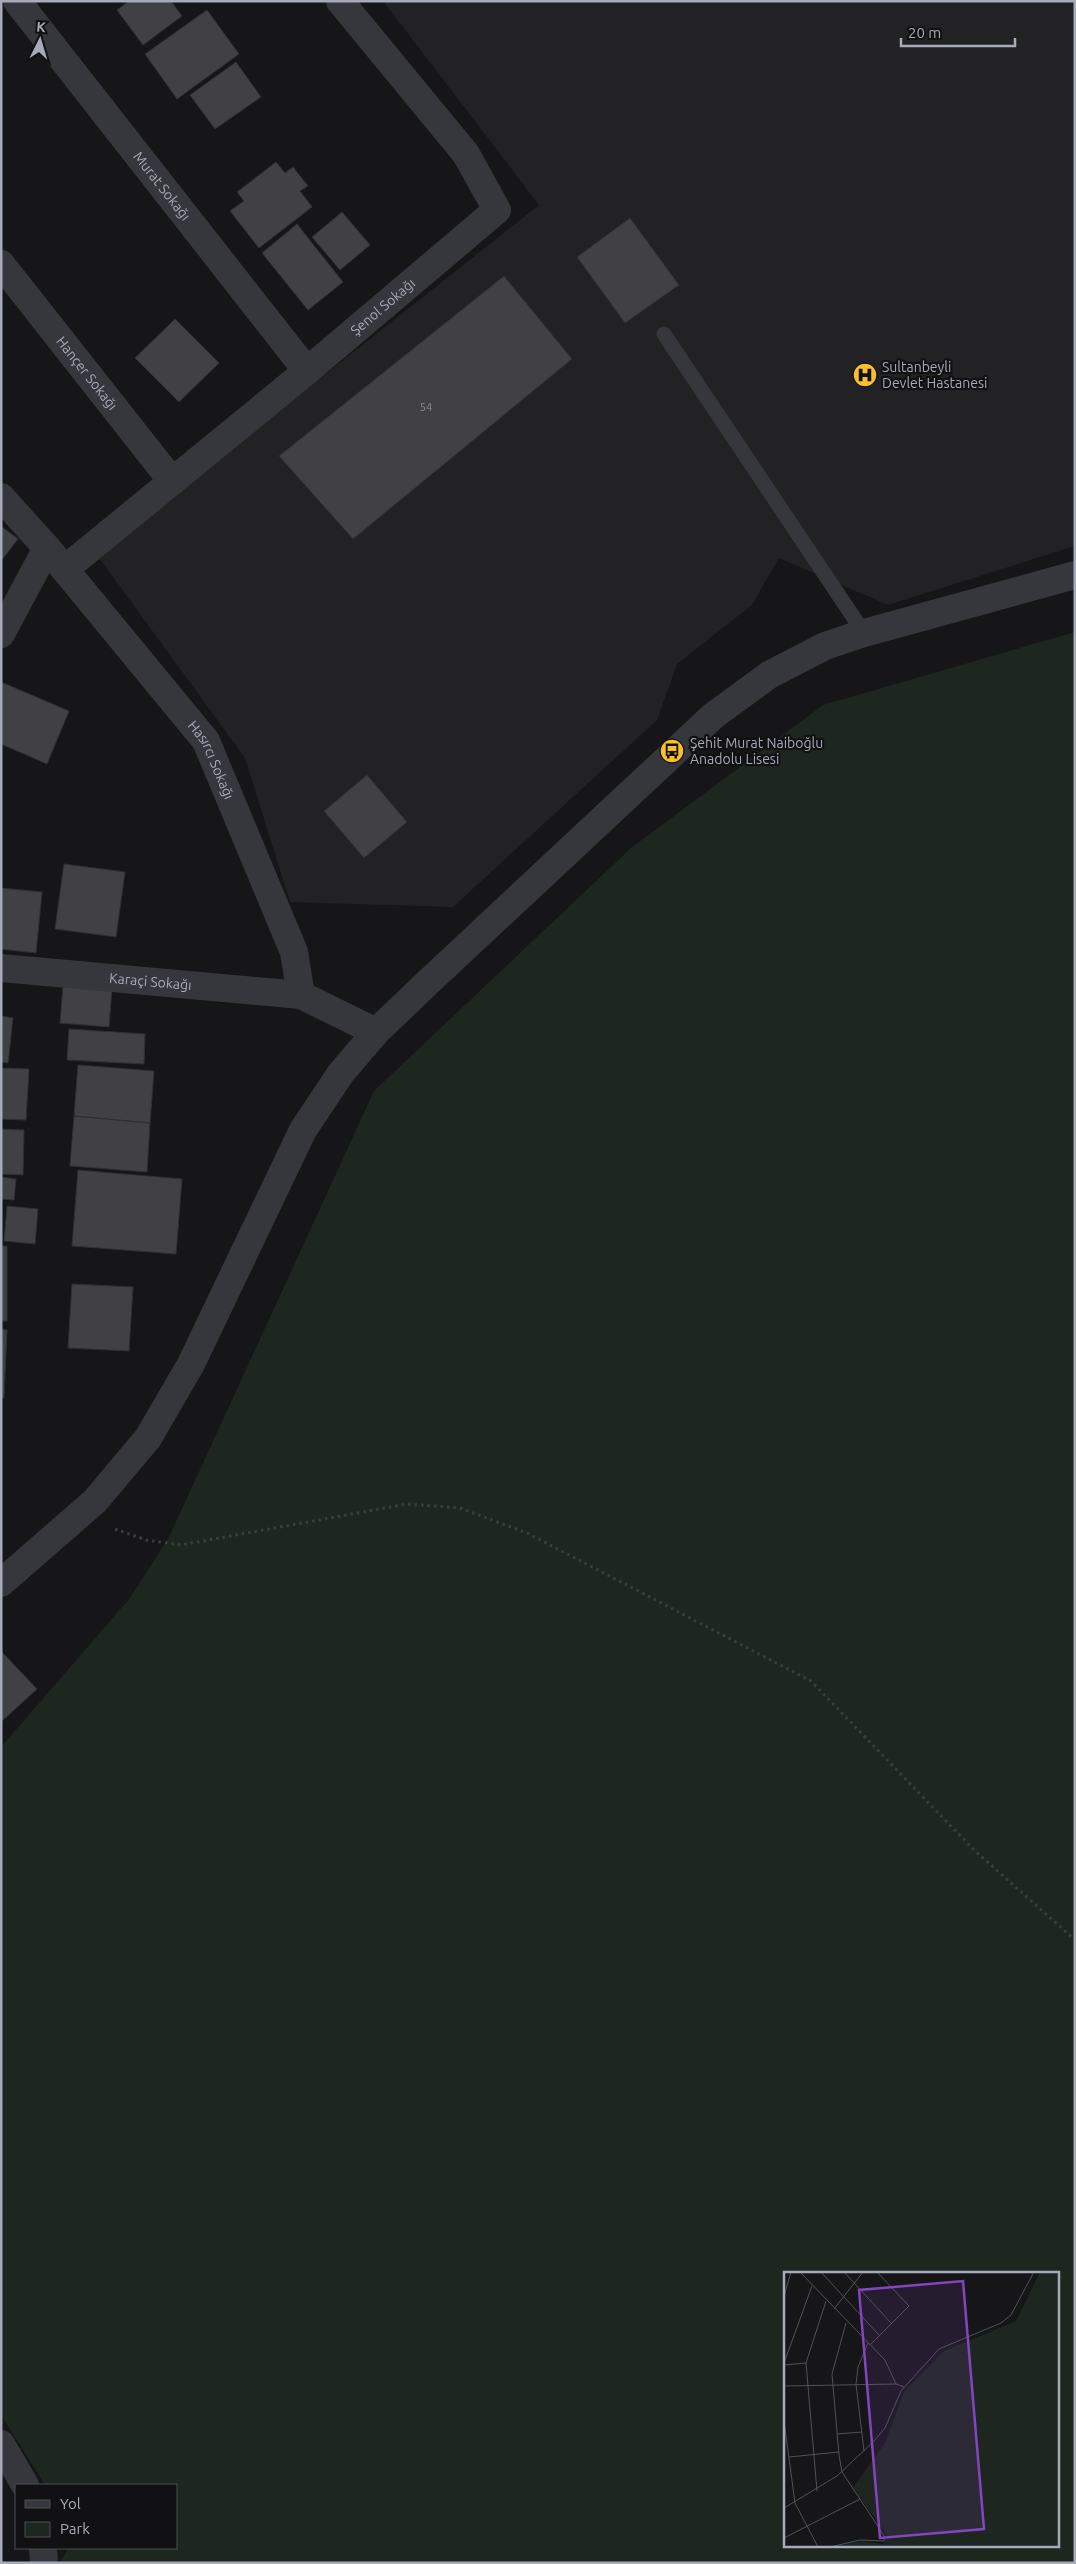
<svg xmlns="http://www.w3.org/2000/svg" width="1076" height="2564" viewBox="0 0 1076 2564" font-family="Ubuntu,sans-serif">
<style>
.built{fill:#222225}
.green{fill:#1d261f;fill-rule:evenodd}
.building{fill:#404045;stroke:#303034}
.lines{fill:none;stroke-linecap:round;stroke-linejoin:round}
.path{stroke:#3c3e44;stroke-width:3;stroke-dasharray:2.5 4;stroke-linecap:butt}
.lane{stroke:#36373d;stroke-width:15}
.street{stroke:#36373d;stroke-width:28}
.labels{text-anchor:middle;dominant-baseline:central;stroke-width:4.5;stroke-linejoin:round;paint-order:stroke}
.number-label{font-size:11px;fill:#8d909b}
.street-label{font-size:14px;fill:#a7abb8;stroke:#111113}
.poi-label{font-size:14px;fill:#a7abb8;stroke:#111113;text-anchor:start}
.inset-road{fill:none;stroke:#505258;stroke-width:1}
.view{fill:#8445be;fill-opacity:0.15;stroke:#8445be;stroke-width:2.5}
.inset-edge{fill:none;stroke:#a7abb8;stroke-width:2.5}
</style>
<rect width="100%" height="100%" fill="#161618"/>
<path class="built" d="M383,1H1075V546L888,605L779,558L752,605L677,664L657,720L453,907L290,902L245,758L97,555L539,205Z"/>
<path class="green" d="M1075,632V2563H59L69,2548H176V2485H45L1,2415V1747L130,1598L169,1537L374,1091L631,848L823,705ZM785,2273H1057V2545H785Z"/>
<path class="building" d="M129,1H171L182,16L143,45L117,10Z
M207,10L239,54L177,99L145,54Z
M236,62L261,97L215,129L190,95Z
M276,162L285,173L293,167L308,186L300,191L312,207L259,248L230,211L244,201L237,192Z
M342,212L370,245L340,270L312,237Z
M630,218L679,285L625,323L577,257Z
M297,224L343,282L308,310L262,253Z
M504,276L572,359L353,539L279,456Z
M175,319L219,363L179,402L135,358Z
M1,526L18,539L1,561Z
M1,682L69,711L47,764L1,744Z
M367,775L407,822L364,858L324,811Z
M64,864L125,872L116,937L55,929Z
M1,888L42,892L36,953L1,949Z
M63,985L112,988L109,1027L60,1023Z
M1,1016L13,1018L8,1063L1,1062Z
M69,1029L145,1034L144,1064L67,1060Z
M78,1065L154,1071L150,1123L74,1116Z
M1,1068L29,1069L26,1120L1,1119Z
M74,1116L150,1123L147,1172L70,1166Z
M1,1129L24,1130L23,1175L1,1174Z
M78,1170L182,1179L176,1254L72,1246Z
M1,1177L16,1179L14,1200L1,1199Z
M7,1206L38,1209L35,1244L4,1241Z
M1,1246H7V1321H1Z
M72,1284L133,1287L129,1351L68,1348Z
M1,1329L7,1330L4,1398L1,1397Z
M1,1651L37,1689L1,1722Z"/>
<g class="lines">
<path class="path" d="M115,1529L146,1540L181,1545L407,1504L460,1508L527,1533L811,1681L973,1849L1075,1940"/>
<path class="lane" d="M664,334L864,633"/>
<g class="street">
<path id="s1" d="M17,1L307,371"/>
<path id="s2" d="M1,264L172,481"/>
<path id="s3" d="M1,497L47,548L206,741L294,952L301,995L376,1032"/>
<path id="s4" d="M65,569L307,371L497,210L466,154L340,1"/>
<path d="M1,634L47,548"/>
<path id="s5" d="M1,968L301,995"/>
<path d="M1,1583L95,1501L148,1438L191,1364L303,1130L341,1073L376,1032L424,986L713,716L769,675L825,646L864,633L1075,575"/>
<path d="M1,2444L25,2485"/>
<path d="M43,2548L44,2563"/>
</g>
</g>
<defs>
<g id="hospital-disc" transform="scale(1.25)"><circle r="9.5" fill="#f9c02c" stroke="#111113"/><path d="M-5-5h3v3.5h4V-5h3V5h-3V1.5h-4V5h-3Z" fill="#111"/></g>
<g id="bus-disc" transform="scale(1.25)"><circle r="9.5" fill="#f9c02c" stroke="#111113"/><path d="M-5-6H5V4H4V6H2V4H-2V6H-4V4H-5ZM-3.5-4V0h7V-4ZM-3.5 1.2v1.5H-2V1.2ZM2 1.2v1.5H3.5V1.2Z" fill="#111"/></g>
</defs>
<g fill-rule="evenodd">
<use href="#hospital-disc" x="865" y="375"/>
<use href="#bus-disc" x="672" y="751"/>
</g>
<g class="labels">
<g class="number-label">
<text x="426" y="407">54</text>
</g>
<g class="street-label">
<text stroke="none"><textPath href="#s1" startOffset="235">Murat Sokağı</textPath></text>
<text stroke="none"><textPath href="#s4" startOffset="412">Şenol Sokağı</textPath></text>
<text stroke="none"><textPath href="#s2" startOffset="139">Hançer Sokağı</textPath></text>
<text stroke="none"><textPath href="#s3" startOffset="338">Hasırcı Sokağı</textPath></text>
<text stroke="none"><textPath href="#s5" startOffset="150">Karaçi Sokağı</textPath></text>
</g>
<g class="poi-label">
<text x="882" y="367">Sultanbeyli<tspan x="882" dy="16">Devlet Hastanesi</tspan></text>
<text x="690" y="743">Şehit Murat Naiboğlu<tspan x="690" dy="16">Anadolu Lisesi</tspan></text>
</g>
</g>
<g transform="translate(784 2272)">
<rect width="275" height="275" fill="#161618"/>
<path d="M256,0H275V275H48L78,269L99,272L103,263L69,216L101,171L120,120L160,79L232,49Z" fill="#1d261f"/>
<path class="inset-road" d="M16,0L101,88L112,112L120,115M37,0L95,63M60,0L108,52M0,24L7,0M50,37L79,0M86,73L125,34L93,0M0,91L28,14M0,93L22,91M0,114L112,112M0,149L11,231L34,275M53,162L78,160M80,179L72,112L74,95L84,71M5,185L55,180M33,219L22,91L42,29M0,236L53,204L90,169L101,156L117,119L155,77L217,51L227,43L250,0M0,266L76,227M46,275L76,268L100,269L101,265L58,200L55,183L48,102L62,51"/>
<path class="view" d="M179,9L200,257L96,266L75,18Z"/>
<rect width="275" height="275" class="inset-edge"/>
</g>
<rect width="1076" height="2564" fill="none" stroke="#a7abb8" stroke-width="5"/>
<rect x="15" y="2484" width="162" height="65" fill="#111113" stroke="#4d4f55"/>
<rect x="25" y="2500" width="25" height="8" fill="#36373d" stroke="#4d4f55"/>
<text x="60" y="2509" font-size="15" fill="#a7abb8">Yol</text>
<rect x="25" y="2522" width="25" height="15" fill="#1d261f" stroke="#4d4f55"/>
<text x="60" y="2534" font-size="15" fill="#a7abb8">Park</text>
<g transform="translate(40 40) rotate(5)" stroke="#111113" stroke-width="4" paint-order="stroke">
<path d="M0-4L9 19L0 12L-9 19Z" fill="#a7abb8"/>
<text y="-8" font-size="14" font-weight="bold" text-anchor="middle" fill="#a7abb8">K</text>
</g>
<path d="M901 38v8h114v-8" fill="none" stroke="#a7abb8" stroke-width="2.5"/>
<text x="908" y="38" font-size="15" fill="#a7abb8" stroke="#111113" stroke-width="4" paint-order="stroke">20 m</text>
</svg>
